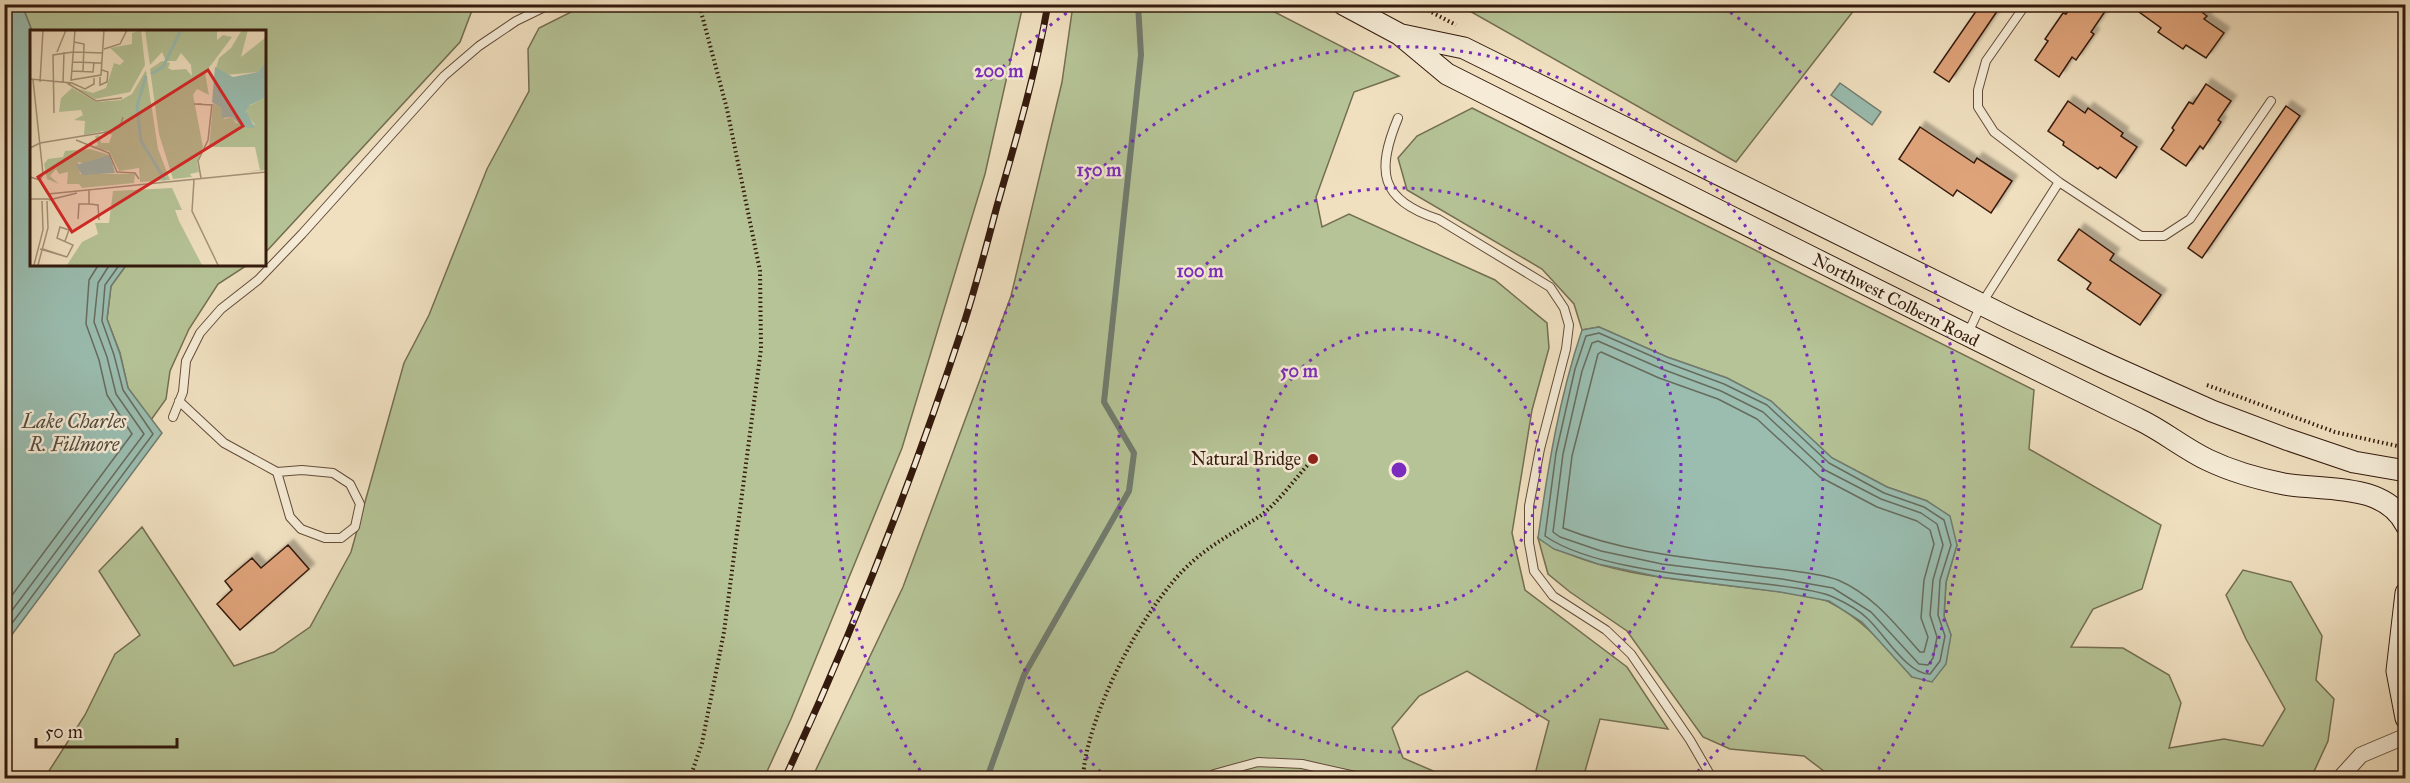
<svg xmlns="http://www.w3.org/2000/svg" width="2410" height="783" viewBox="0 0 2410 783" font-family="'IM FELL Great Primer',serif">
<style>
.green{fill:#b5c396;stroke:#746e52;stroke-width:1.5}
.water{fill:#9abdb0;stroke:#717c6f;stroke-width:1.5}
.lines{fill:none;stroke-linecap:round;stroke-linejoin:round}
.shore{stroke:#676c5e;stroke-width:1.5}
.stream{stroke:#717c6f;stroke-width:6}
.building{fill:#dfa37a;stroke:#341a0d;stroke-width:1.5;filter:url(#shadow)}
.lane-casing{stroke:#634c3a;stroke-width:10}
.street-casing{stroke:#634c3a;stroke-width:17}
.secondary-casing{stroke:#341a0d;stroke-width:23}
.path{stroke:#341a0d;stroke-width:4;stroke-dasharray:1.5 3;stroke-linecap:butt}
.lane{stroke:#f5ebd6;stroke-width:8}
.street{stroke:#f5ebd6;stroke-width:15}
.secondary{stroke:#f5ebd6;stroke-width:21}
.rail-casing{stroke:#341a0d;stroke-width:7}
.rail{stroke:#f5ebd6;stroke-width:4.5;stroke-dasharray:14;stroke-linecap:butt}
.ring{fill:none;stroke:#7b2cbf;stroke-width:3;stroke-dasharray:3 6}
.poi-dot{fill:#8f2418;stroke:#f5ebd6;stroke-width:2}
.labels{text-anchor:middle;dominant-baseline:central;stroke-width:5;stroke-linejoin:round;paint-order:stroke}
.street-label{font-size:18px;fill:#341a0d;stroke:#f5ebd6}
.poi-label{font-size:18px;fill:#341a0d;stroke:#f5ebd6;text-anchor:end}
.water-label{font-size:20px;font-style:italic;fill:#534b3e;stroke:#f5ebd6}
.inset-river{fill:none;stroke:#9abdb0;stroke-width:3}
.inset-road{fill:none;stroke:#a59178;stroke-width:1.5}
.view{fill:#d62828;fill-opacity:0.15;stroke:#d62828;stroke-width:3}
.inset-edge{fill:none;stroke:#341a0d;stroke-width:3}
.centre{fill:#7b2cbf;stroke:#f5ebd6;stroke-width:3}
.ring-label{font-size:18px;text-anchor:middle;font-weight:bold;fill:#7b2cbf;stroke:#f5ebd6;stroke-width:5;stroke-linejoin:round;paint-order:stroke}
</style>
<defs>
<filter id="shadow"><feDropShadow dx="5.5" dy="-5.5" stdDeviation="1.5" flood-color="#0004"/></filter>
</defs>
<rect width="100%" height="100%" fill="#f0e0c0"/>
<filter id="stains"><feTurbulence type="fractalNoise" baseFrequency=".00333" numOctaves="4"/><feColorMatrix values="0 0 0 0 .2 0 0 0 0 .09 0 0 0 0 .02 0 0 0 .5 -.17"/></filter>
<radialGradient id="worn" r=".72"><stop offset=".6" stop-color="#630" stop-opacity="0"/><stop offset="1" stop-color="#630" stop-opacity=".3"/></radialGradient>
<path class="green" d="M22,5H474L460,42L264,254V32L32,31Z
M585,5H1023L985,174L902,448L791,719L764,778H5V773L47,774L85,715L115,654L140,635L99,571L142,527L234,666L274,652L310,627L351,552L404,363L429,315L487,169L529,91L528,49L539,28Z
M1073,5H1261L1399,76L1354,92L1316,197L1322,227L1349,214L1495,280L1547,323L1549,348L1532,410L1512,533L1525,590L1627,667L1668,729L1600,719L1583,778H1534L1549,721L1467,671L1419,696L1392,728L1403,758L1445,776V778H812L903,587L1011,296L1062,82Z
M1459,5H1858L1736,162Z
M1472,108L2034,390L2029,449L2161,525L2142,589L2093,609L2071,647L2123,648L2169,675L2181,703L2169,748L2224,739L2263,746L2285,709L2246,639L2226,595L2243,570L2291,582L2322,636L2316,680L2334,699L2328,741L2311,778H1833L1804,756L1730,749L1703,737L1627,631L1570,592L1548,574L1538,538C1595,576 1692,581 1759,589C1777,592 1817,595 1831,603C1865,620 1887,649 1912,677L1951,635L1944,616L1946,582L1957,545L1927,501L1887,487L1832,458L1771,401L1727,378L1667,357L1599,327L1582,330L1574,304L1542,269L1407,190L1398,158L1417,136Z
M127,264H249L218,284L189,329L170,371L166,399L151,420L128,388L120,353L107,319L111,286Z"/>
<path class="water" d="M22,5L32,31V264H127L111,286L107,319L120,354L128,388L162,433L5,644L4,5Z
M1840,83L1881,112L1872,125L1831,95Z
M1599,327L1667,357L1727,378L1771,401L1832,458L1887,487L1927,501L1950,516L1957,545L1946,582L1944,616L1951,635L1946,664L1932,682L1912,677L1862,622L1829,601L1780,592L1660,577L1598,564L1554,549L1538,538C1548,467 1559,398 1582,330Z"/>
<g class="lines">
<path class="shore" d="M1599,333L1665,362L1724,384L1767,405L1829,463L1884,493L1924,507L1944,520L1951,545L1940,580L1938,615L1945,636L1940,661L1930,674C1908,675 1884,634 1868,619C1859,610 1844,602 1833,597C1819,590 1783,586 1766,584C1706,577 1594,570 1545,536L1556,453L1575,369L1586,336Z
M1598,341L1662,369L1721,391L1763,412L1825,470L1881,499L1921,513L1937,524L1943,545L1933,580L1930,615L1937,637L1933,658L1928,665L1919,664L1871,612L1833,588L1782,579L1662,564L1601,551L1560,537L1553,532L1563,454L1582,371L1592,343Z
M1601,352L1659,378L1718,399L1757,419L1820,477L1877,507L1917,521L1930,530L1934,544L1924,580L1921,618L1928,637L1924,652H1920C1896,625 1873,595 1838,580C1818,572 1775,569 1752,566C1688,558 1623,552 1563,528L1572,456L1598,354Z
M4,606L132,434L107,395L99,360L86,324L89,280L99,264
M4,621L144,434L116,394L107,357L94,322L98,283L110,264
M4,634L153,434L123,390L114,355L102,321L105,285L120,264"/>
<path class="stream" d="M987,778L1024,675L1129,491L1134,453L1104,402L1141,55L1138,4"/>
</g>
<path class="building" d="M1981,4H2002L1949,82L1934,72Z
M2073,4H2110L2091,32L2094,34L2076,60L2072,57L2059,77L2035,60L2048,41L2045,39L2063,13L2066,14Z
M2128,4H2191L2207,16L2204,19L2224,33L2206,58L2186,45L2183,49L2158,32L2161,28Z
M2206,84L2231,101L2218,120L2221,122L2203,149L2200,146L2186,166L2161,149L2174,130L2172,128L2189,102L2193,104Z
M2068,101L2085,113L2088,108L2123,133L2121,136L2137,147L2116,178L2100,167L2098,169L2063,145L2064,142L2048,131Z
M2286,106L2300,116L2202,258L2188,248Z
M1920,127L1974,163L1977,158L2012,181L1991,213L1957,190L1953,196L1899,159Z
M2079,229L2114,254L2110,260L2161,295L2140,325L2087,289L2091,283L2058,260Z
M288,545L309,569L240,630L217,604L232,590L225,581L252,558L261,568Z"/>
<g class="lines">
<g class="lane-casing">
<path id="lane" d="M2026,4L1986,61L1978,90V107L1994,132L2059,182
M1398,118C1376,171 1379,200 1438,219L1550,287L1564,308L1569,325L1566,349L1540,449L1529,506V543L1534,571L1553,596L1606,630L1631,654L1690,740L1712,778
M1968,333L1982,303L2059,182L2141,236H2164L2190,219L2271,101
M179,401L224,443L277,472L302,470L333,473L350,484L360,504L355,527L341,538H325L301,529L290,517L277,472
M173,417L183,392L186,361L200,333L221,309L258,280L302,234L444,76L479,46L516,21L551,4
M1210,778L1214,774L1258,762L1302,764L1364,778"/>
</g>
<g class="street-casing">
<path id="street" d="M2340,778L2361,755L2406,736"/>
</g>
<g class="secondary-casing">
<path id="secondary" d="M1343,4L1399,34L1447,74C1677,190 1906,306 2138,419C2162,430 2183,448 2208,460C2231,471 2259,479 2284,484C2323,491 2385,482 2406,525
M1402,35L1464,48L2011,319L2109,365L2212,411L2286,439L2354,462L2406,471
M2406,593L2397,671L2406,718"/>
</g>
<path class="path" d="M1416,4L1456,25
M2207,385L2335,432L2406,448
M690,778L702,743L724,632L761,349L760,271L727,109L699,4
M1083,778C1086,716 1145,603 1192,562C1213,543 1237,531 1260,516C1277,504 1298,475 1313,459"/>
<use href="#lane" class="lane"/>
<use href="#street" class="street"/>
<use href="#secondary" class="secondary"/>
<g class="rail-casing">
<path id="rail" d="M785,778C854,629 914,476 965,320C977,282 987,244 997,206C1016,140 1036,72 1048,4"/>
</g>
<use href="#rail" class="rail"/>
</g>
<g class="ring">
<circle cx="1399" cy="470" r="141"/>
<circle cx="1399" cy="470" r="282"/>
<path d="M1107 778A424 424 0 1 1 1691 778"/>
<path d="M925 778A565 565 0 0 1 1075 7M1723 7A565 565 0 0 1 1873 778"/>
</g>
<circle class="poi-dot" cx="1313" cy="459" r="6"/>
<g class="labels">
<g class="street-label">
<text transform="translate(1896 300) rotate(27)">Northwest Colbern Road</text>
</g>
<g class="poi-label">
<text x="1301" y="459">Natural Bridge</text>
</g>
<g class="water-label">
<text x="74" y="421">Lake Charles<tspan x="74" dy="23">R. Fillmore</tspan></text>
</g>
</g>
<g transform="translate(30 30)">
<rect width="236" height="236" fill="#f0e0c0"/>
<path d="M111,0L115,35L100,62L65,69L46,58L63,63L76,58L84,33L90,35L94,31L80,18L102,14V3ZM115,0H187V10L193,5L202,7L175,43L179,65L167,59L163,65L173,117L167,133L169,142L160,144L162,147L143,149L129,104L120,39L132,31L140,33L138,38L142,40L156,39L162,46L161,35L151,23L146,31H136L132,22L120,35ZM212,0H218L211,27L235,8V32L228,42L195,45L186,38L189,28L201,18ZM116,40L128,119L140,150L110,152L109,138L89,141L79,121L62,118L68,115L65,106L69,105L71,113H79L82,105L73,101L54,105L55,91L44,90L53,85L51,80L29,82L31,68L42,58L66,72L91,70L102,64ZM235,68V140L216,142L230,140L225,117H179L183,73L191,78L194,89L202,87L206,93L225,95L216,84L217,77ZM60,119L80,125L57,134L48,132L50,144H105L104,153L52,158L49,154H37L38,142L29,144L26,139L20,146L29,154L17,149L14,134L18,129L33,127L35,121ZM142,158L152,180H145L149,191L172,235H37L52,212L68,204L65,193H79L83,161Z" fill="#b5c396"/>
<path d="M235,32V68L220,75L216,81L225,98L212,97L202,87L192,88L191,78L182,72L185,37L203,47L228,42ZM80,125L85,143L52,145L46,135Z" fill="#9abdb0"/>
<path class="inset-river" d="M121,44L133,37L151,0M116,46L107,76L111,111L135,150"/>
<path class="inset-road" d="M44,12L54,14L53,42M74,19L90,14L97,0M27,22L36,0M43,22L73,23M42,32L72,33M42,41L63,42L64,32M70,47V55L77,52L78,42L72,40M0,49L42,53L55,59L64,54V48M3,50L13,144L10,150M41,50L71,45L74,0M41,51L45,0M10,52L13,0M33,53L34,22M37,53L66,71L92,68M172,74H164L182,75M24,83L23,25L43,22M46,110L79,123L87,142L105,143L109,149M0,118L10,113L77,102L90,97L93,87M0,147L10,150L17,163M171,148L168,131L178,110L182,74M164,150L162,181L188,235M18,164L236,142M0,169H19M19,170L47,163M59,174L68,175L69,190M48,189L49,174H59V159M35,211L39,200L30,197L27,208L43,215L37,227M10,219L37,227L13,219M4,235L13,200L12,171M8,235L18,198L17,171"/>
<path class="view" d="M178,40L213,96L42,202L8,147Z"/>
<rect width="236" height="236" class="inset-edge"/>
</g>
<circle cx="1399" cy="470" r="9" class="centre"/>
<g class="ring-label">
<text x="999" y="77">200 m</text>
<text x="1099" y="176">150 m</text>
<text x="1200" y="277">100 m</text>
<text x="1299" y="377">50 m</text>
</g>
<rect width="2410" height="783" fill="none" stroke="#f0e0c0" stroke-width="24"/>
<rect x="6" y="6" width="2398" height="771" fill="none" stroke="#341a0d" stroke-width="3"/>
<rect x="12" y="12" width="2386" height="759" fill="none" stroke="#341a0d" stroke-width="1.5"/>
<path d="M36 738v9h141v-9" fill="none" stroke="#341a0d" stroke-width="3"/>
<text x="45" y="738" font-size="18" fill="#341a0d" stroke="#f5ebd6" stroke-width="4.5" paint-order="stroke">50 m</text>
<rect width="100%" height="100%" filter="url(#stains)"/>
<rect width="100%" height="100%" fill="url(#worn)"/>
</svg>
